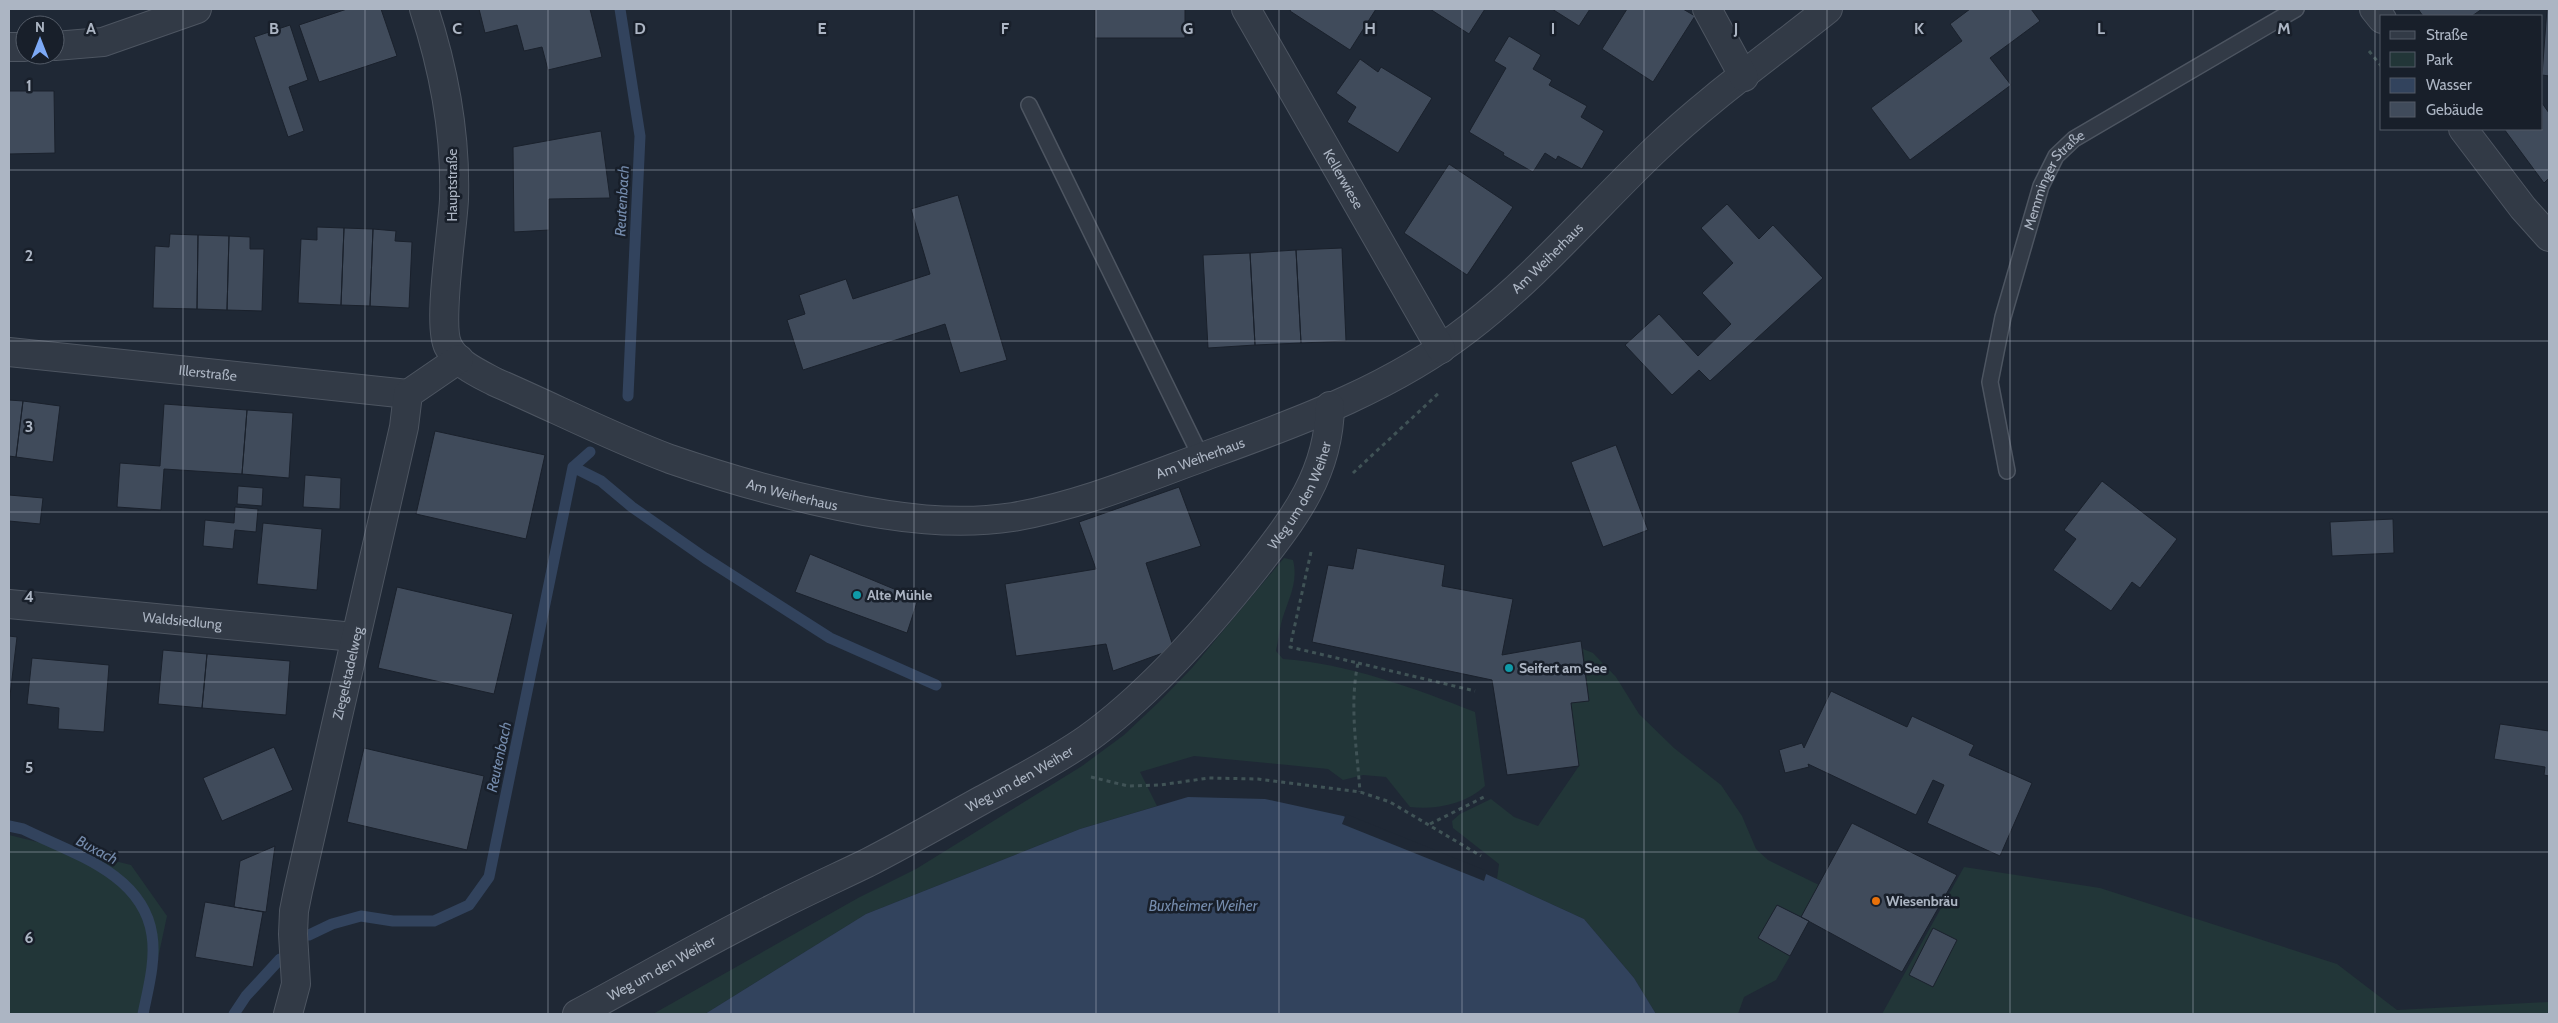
<svg xmlns="http://www.w3.org/2000/svg" width="2558" height="1023" viewBox="0 0 2558 1023" font-family="Cabin,sans-serif">
<style>
.green{fill:#223638}
.water{fill:#32435d}
.pier{fill:#1f2835}
.lines{fill:none;stroke-linecap:round;stroke-linejoin:round}
.stream{stroke:#32435d;stroke-width:11}
.building{fill:#404b5b;stroke:#1a212c}
.service-casing{stroke:#4d5561;stroke-width:18}
.minor-casing{stroke:#4d5561;stroke-width:30}
.tertiary-casing{stroke:#4d5561;stroke-width:30}
.path{stroke:#405356;stroke-width:3;stroke-dasharray:4 4;stroke-linecap:butt}
.service{stroke:#323a46;stroke-width:15}
.minor{stroke:#323a46;stroke-width:28}
.tertiary{stroke:#323a46;stroke-width:28}
.grid{fill:none;stroke:#acb5c3;stroke-width:1;stroke-opacity:0.55}
.culture-dot{fill:#0f9aa8;stroke:#181f2a;stroke-width:2}
.food-dot{fill:#e8710a;stroke:#181f2a;stroke-width:2}
.labels{text-anchor:middle;dominant-baseline:central;stroke-width:5;stroke-linejoin:round;paint-order:stroke}
.street-label{font-size:14px;fill:#acb5c3;stroke:#181f2a}
.poi-label{font-size:14px;font-weight:bold;fill:#acb5c3;stroke:#181f2a;text-anchor:start}
.water-label{font-size:15px;font-style:italic;fill:#748bac;stroke:#181f2a}
.grid-label{font-size:16px;text-anchor:middle;font-weight:bold;fill:#acb5c3;stroke:#181f2a;stroke-width:5;stroke-linejoin:round;paint-order:stroke}
</style>
<rect width="100%" height="100%" fill="#1f2835"/>
<path class="green" d="M1284,558L1293,560C1299,584 1287,601 1281,624C1279,633 1278,642 1276,651L1283,659C1346,663 1417,689 1475,712L1485,786C1466,804 1436,810 1410,807L1386,777L1363,775L1343,780L1328,769L1194,756L1140,772L1157,806L1080,829L866,914L705,1014H653L858,898L916,869L1082,766L1124,735L1160,701L1192,668Z
M1583,649L1593,653L1616,677L1639,714L1674,748L1721,785L1742,816L1756,849L1768,860L1819,885L1801,917L1777,905L1758,938L1790,956L1776,980L1744,997L1738,1014H1656L1634,978L1584,919L1497,879L1499,864L1453,828L1452,821L1460,814L1491,799L1514,817L1538,826L1579,766L1571,703L1589,700Z
M9,835L131,865L167,916L146,1014H9Z
M1964,867L2100,888L2337,964L2397,1010L2549,1002V1014H1882Z"/>
<path class="water" d="M1188,797L1265,799L1343,816L1486,874L1584,919L1634,978L1656,1014H705L866,914L1080,829Z"/>
<path class="pier" d="M1346,814L1487,871L1484,881L1342,824Z"/>
<g class="lines">
<path class="stream" d="M620,9L640,136L628,396
M573,467L601,481L632,507L705,558L830,638L936,685
M9,826L23,829C71,853 143,873 152,935C156,961 148,989 143,1014
M309,935L332,924L361,916L393,921H434L469,905L489,877L573,467L590,452
M234,1014L246,996L280,959"/>
</g>
<path class="building" d="M347,9H381L397,56L319,82L299,25Z
M479,9H590L602,57L548,70L542,47L524,51L517,25L485,33Z
M1095,9H1185V38H1095Z
M1291,9H1376L1350,50L1290,11Z
M1430,9H1485L1469,34Z
M1552,9H1590L1579,26Z
M1627,9H1683L1695,16L1653,82L1602,49Z
M1970,9H2031L2040,21L1990,58L2011,85L1910,160L1871,108L1962,41L1950,24Z
M2418,9H2482L2472,16H2423Z
M2547,9H2549V76L2542,75Z
M290,25L308,80L289,87L304,131L288,137L254,37Z
M1509,36L1541,55L1533,69L1552,80L1549,85L1587,106L1581,117L1604,131L1582,169L1558,156L1556,160L1545,153L1533,172L1503,155L1504,153L1469,132L1506,68L1494,61Z
M1360,59L1378,72L1381,67L1432,98L1398,153L1347,122L1356,107L1336,93Z
M9,91H54L55,153L9,154Z
M2542,103L2549,113V178L2544,183L2504,129H2542Z
M601,131L610,198L549,199V230L514,232L513,147Z
M1449,164L1513,207L1467,275L1404,233Z
M958,195L1007,360L960,373L945,324L803,370L787,320L805,314L799,295L846,279L853,299L930,274L911,209Z
M1727,204L1759,239L1773,225L1823,278L1710,381L1699,370L1672,395L1625,345L1659,314L1698,356L1731,324L1702,293L1733,263L1701,228Z
M317,227L344,228L341,305L298,303L301,239L317,240Z
M344,228L373,229L370,306L341,305Z
M373,229L396,231L395,241L412,242L409,308L370,306Z
M170,234L198,235L197,309L153,308L155,246L169,247Z
M198,235L229,236L227,310L197,309Z
M229,236L250,237V249H264L262,311L227,310Z
M1342,248L1346,341L1301,343L1296,250Z
M1296,250L1301,343L1255,345L1250,253Z
M1250,253L1255,345L1208,348L1203,255Z
M9,400L23,401L16,457L9,456Z
M23,401L60,406L53,462L16,457Z
M164,404L247,410L242,474L164,469L161,510L117,507L120,463L160,466Z
M247,410L293,413L289,478L242,474Z
M435,431L545,455L526,539L416,514Z
M1616,445L1648,530L1603,547L1571,462Z
M305,475L341,478L340,509L303,507Z
M2102,481L2177,539L2140,588L2132,582L2111,611L2053,570L2076,539L2064,530Z
M238,486L263,488L262,506L237,504Z
M1179,487L1201,546L1146,563L1174,649L1113,671L1106,644L1016,656L1005,584L1096,569L1079,522Z
M9,495L43,498L40,524L9,521Z
M235,507L258,509L256,532L235,530L233,549L203,546L205,520L234,523Z
M2393,519L2394,553L2332,556L2330,522Z
M263,523L322,529L317,590L257,584Z
M1357,548L1445,565L1442,586L1513,599L1502,655L1581,641L1589,701L1571,703L1579,766L1507,775L1492,680L1312,642L1328,565L1353,569Z
M810,554L918,599L907,633L795,592Z
M397,587L513,614L494,694L378,668Z
M9,636L17,637L9,704Z
M163,650L207,654L202,708L158,704Z
M207,654L290,661L286,715L202,708Z
M32,658L109,665L104,732L58,729L59,708L27,704Z
M1831,691L1907,727L1912,716L1974,745L1969,755L2032,783L2000,856L1927,823L1944,785L1933,780L1916,815L1808,764L1809,767L1785,773L1779,750L1802,743L1804,748Z
M2500,724L2549,731V776L2544,775L2545,767L2494,759Z
M274,747L293,790L222,821L203,778Z
M364,748L484,776L467,850L347,822Z
M1852,823L1957,875L1902,972L1801,917Z
M275,846L266,912L234,907L240,861Z
M205,902L263,912L253,967L195,957Z
M1777,905L1809,921L1790,956L1758,938Z
M1933,928L1957,940L1933,987L1909,975Z"/>
<g class="lines">
<g class="service-casing">
<g id="service">
<path d="M1029,105L1201,457"/>
<path id="s1" d="M2007,471L1990,382L2003,317L2041,186L2056,156L2074,139L2296,9"/>
</g>
</g>
<g class="minor-casing">
<g id="minor">
<path id="s2" d="M424,9C444,70 456,134 454,199C453,228 437,324 448,346C457,364 478,373 495,382C553,407 611,437 670,459C725,478 781,494 839,506C896,518 954,526 1013,517C1083,505 1150,476 1216,452C1304,420 1395,386 1469,328C1537,276 1594,208 1656,149C1708,99 1772,54 1828,9"/>
<path id="s3" d="M1246,9L1441,349"/>
<path d="M1707,9L1744,77"/>
<path d="M55,46L103,42L197,9"/>
<path d="M9,47H25"/>
<path id="s4" d="M9,352L408,394"/>
<path id="s5" d="M9,604L354,637"/>
<path id="s6" d="M288,1014L296,984L293,934L294,911L298,891L404,427L408,394L459,359"/>
<path id="s7" d="M577,1014C642,979 706,942 772,909C803,893 836,878 867,863C906,843 944,821 982,800C1017,781 1054,762 1087,739C1147,696 1210,625 1256,567C1295,517 1329,473 1330,406"/>
</g>
</g>
<g class="tertiary-casing">
<path id="tertiary" d="M2374,9L2382,19
M2463,129L2523,208L2549,237"/>
</g>
<path class="path" d="M2369,51L2382,67
M1353,473L1440,392
M1311,552L1290,647L1358,663C1349,705 1357,749 1360,792
M1358,663L1475,691
M1091,777L1128,786L1160,785L1209,778L1258,779L1360,792L1390,802L1481,856
M1430,824L1484,797"/>
<use href="#service" class="service"/>
<use href="#minor" class="minor"/>
<use href="#tertiary" class="tertiary"/>
</g>
<path class="grid" d="M183,9V1014M365,9V1014M548,9V1014M731,9V1014M914,9V1014M1096,9V1014M1279,9V1014M1462,9V1014M1644,9V1014M1827,9V1014M2010,9V1014M2193,9V1014M2375,9V1014M9,170H2549M9,341H2549M9,512H2549M9,682H2549M9,852H2549"/>
<g class="culture-dot">
<circle cx="857" cy="595" r="5"/>
<circle cx="1509" cy="668" r="5"/>
</g>
<circle class="food-dot" cx="1876" cy="901" r="5"/>
<g class="labels">
<g class="street-label">
<text stroke="none"><textPath href="#s3" startOffset="196">Kellerwiese</textPath></text>
<text stroke="none"><textPath href="#s1" startOffset="305">Memminger Straße</textPath></text>
<text transform="translate(452 185) rotate(-90)">Hauptstraße</text>
<text stroke="none"><textPath href="#s2" startOffset="1545">Am Weiherhaus</textPath></text>
<text stroke="none"><textPath href="#s4" startOffset="200">Illerstraße</textPath></text>
<text stroke="none"><textPath href="#s2" startOffset="1140">Am Weiherhaus</textPath></text>
<text stroke="none"><textPath href="#s2" startOffset="720">Am Weiherhaus</textPath></text>
<text stroke="none"><textPath href="#s7" startOffset="906">Weg um den Weiher</textPath></text>
<text stroke="none"><textPath href="#s5" startOffset="174">Waldsiedlung</textPath></text>
<text stroke="none"><textPath href="#s6" startOffset="348">Ziegelstadelweg</textPath></text>
<text stroke="none"><textPath href="#s7" startOffset="501">Weg um den Weiher</textPath></text>
<text stroke="none"><textPath href="#s7" startOffset="96">Weg um den Weiher</textPath></text>
</g>
<g class="poi-label">
<text x="867" y="595">Alte Mühle</text>
<text x="1519" y="668">Seifert am See</text>
<text x="1886" y="901">Wiesenbräu</text>
</g>
<g class="water-label">
<text transform="translate(622 201) rotate(-87)">Reutenbach</text>
<text transform="translate(499 757) rotate(-78)">Reutenbach</text>
<text transform="translate(97 850) rotate(28)">Buxach</text>
<text x="1203" y="906">Buxheimer Weiher</text>
</g>
</g>
<g class="grid-label">
<text x="91" y="34">A</text>
<text x="274" y="34">B</text>
<text x="457" y="34">C</text>
<text x="640" y="34">D</text>
<text x="822" y="34">E</text>
<text x="1005" y="34">F</text>
<text x="1188" y="34">G</text>
<text x="1370" y="34">H</text>
<text x="1553" y="34">I</text>
<text x="1736" y="34">J</text>
<text x="1919" y="34">K</text>
<text x="2101" y="34">L</text>
<text x="2284" y="34">M</text>
<text x="29" y="91">1</text>
<text x="29" y="261">2</text>
<text x="29" y="432">3</text>
<text x="29" y="602">4</text>
<text x="29" y="773">5</text>
<text x="29" y="943">6</text>
</g>
<rect width="2558" height="1023" fill="none" stroke="#acb5c3" stroke-width="20"/>
<rect x="2380" y="15" width="162" height="115" fill="#181f2a" stroke="#535b67"/>
<rect x="2390" y="31" width="25" height="8" fill="#323a46" stroke="#535b67"/>
<text x="2426" y="40" font-size="15" fill="#acb5c3">Straße</text>
<rect x="2390" y="52" width="25" height="15" fill="#223638" stroke="#535b67"/>
<text x="2426" y="65" font-size="15" fill="#acb5c3">Park</text>
<rect x="2390" y="78" width="25" height="15" fill="#32435d" stroke="#535b67"/>
<text x="2426" y="90" font-size="15" fill="#acb5c3">Wasser</text>
<rect x="2390" y="102" width="25" height="15" fill="#404b5b" stroke="#535b67"/>
<text x="2426" y="115" font-size="15" fill="#acb5c3">Gebäude</text>
<g transform="translate(40 40)"><circle r="24" fill="#181f2a" stroke="#535b67"/>
<path d="M0-4L9 19L0 12L-9 19Z" fill="#7daaf7"/>
<text y="-8" font-size="14" font-weight="bold" text-anchor="middle" fill="#acb5c3">N</text>
</g>
</svg>
